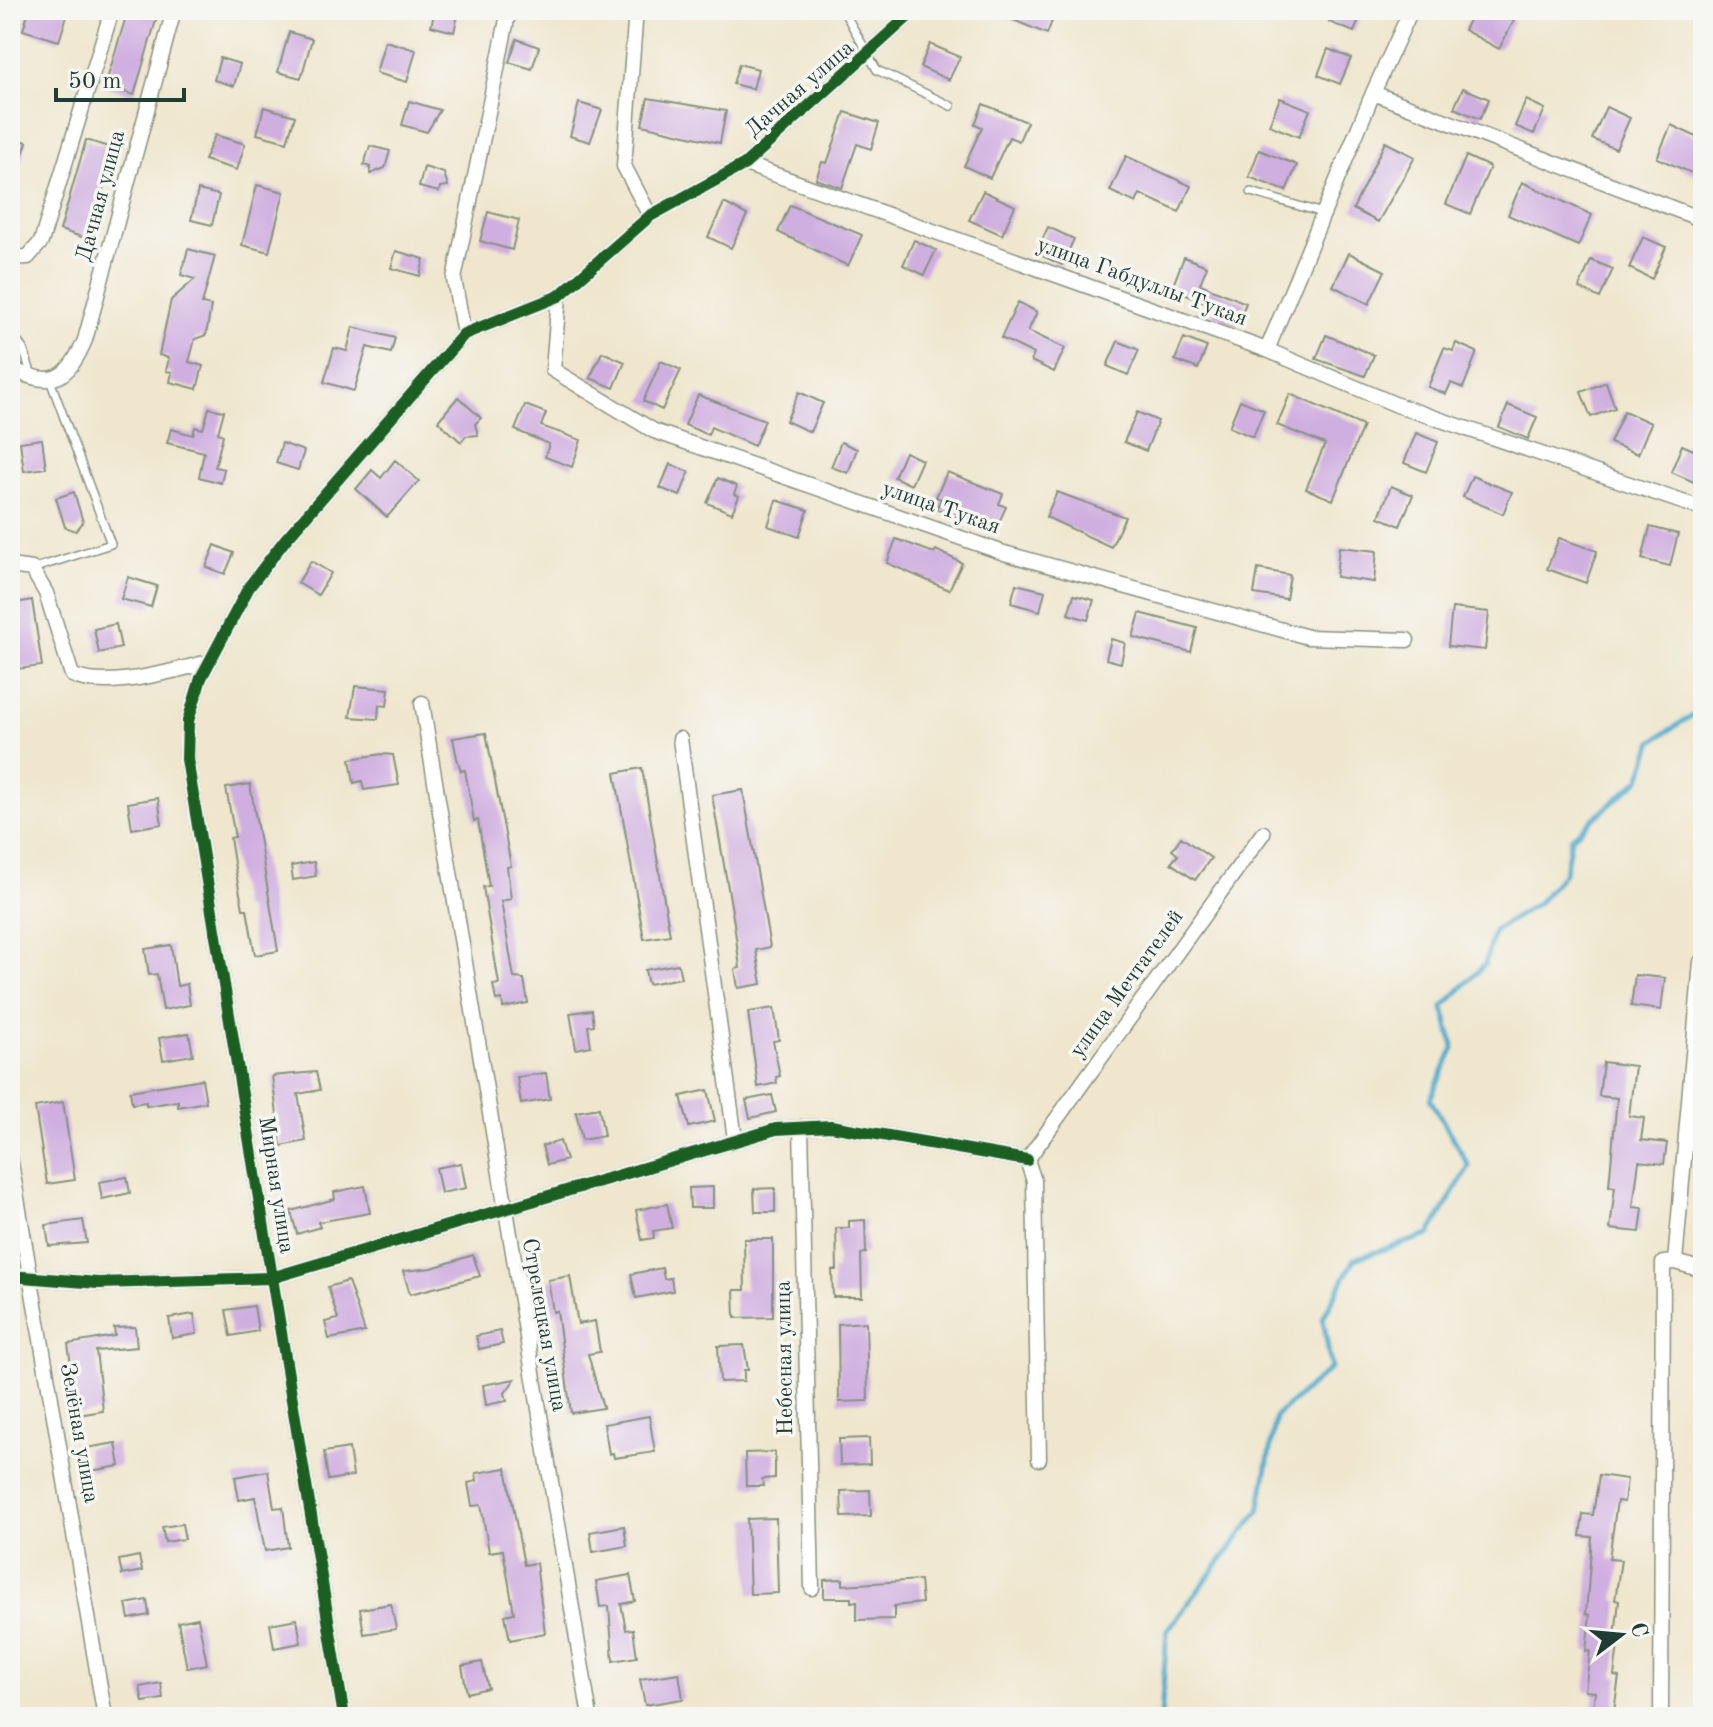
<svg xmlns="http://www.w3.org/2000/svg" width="1713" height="1727" viewBox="0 0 1713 1727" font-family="'Old Standard TT',serif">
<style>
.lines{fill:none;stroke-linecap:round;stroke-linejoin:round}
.stream{stroke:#4ca8ca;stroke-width:5}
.building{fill:#cfaee0}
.lane-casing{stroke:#879280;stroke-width:10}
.street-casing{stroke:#879280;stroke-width:17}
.lane{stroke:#fff;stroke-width:7}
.street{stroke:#fff;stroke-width:14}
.cycleway-casing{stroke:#f6f6f2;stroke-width:17}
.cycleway{stroke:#1b5e20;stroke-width:12}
.labels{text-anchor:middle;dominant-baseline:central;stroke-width:7;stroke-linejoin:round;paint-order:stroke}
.street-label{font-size:22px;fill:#1f3d34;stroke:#f6f6f2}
</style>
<rect width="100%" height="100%" fill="#f6f6f2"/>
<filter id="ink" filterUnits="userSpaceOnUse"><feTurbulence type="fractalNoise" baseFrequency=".0125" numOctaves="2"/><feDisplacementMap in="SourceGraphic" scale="16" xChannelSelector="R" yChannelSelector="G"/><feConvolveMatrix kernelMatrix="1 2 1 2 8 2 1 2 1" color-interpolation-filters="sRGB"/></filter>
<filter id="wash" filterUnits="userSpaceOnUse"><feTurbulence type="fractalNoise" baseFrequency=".006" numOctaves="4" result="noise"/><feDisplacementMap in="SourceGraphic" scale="32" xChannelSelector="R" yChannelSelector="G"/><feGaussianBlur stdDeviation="1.8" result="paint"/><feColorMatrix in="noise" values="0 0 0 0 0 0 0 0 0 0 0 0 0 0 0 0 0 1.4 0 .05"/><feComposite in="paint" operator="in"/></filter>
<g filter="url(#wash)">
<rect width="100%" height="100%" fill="#efe6cd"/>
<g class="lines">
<path class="stream" d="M1161,1717L1167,1631L1259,1511L1276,1416L1331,1368L1323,1318L1354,1259L1429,1235L1469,1166L1430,1099L1454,1048L1443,1007L1485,964L1494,931L1538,903L1565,872L1571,838L1640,779L1653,741L1703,708"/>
</g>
<g id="blocks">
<path class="building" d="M29,10H69L59,41L23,30Z
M128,10H159L134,95L105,86Z
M435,10H459L454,32L431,26Z
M989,10H1026L1052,21L1047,34Z
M1334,10H1363L1354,32L1329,22Z
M1474,10H1492L1514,21L1499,49L1464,30Z
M289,32L312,39L301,78L278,72Z
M517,39L539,47L532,69L509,62Z
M385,41L416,50L407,82L376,73Z
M930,44L960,57L949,80L920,67Z
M1328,49L1351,58L1340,84L1318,75Z
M220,58L240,64L234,86L214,80Z
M739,64L758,69L753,89L733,84Z
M1463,88L1489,99L1480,119L1454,108Z
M648,98L726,111L720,143L642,125Z
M1280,98L1310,110L1299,137L1269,125Z
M1526,100L1545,109L1534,134L1515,126Z
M409,101L440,110L427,132L402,125Z
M579,103L602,110L590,142L570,136Z
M983,104L1027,122L1019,141L1009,137L990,178L964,166L982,127L975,124Z
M264,107L295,116L287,142L257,134Z
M1606,107L1630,118L1616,149L1592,139Z
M845,112L879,123L871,149L857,144L842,188L816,179L822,162L827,163Z
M1671,125L1703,140V178L1657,158Z
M215,135L245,144L237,170L204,160Z
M10,137L27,142L13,186H10Z
M86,140L115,149L88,239L60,230Z
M1385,142L1415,157L1378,222L1353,209Z
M370,146L390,151L385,168L370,174V167L364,165Z
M1259,150L1297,165L1286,191L1249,177Z
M1126,156L1191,186L1179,212L1140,194L1136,203L1110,191Z
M1466,156L1490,167L1470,214L1446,204Z
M424,167L444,173L448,186L440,187L439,192L419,187Z
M1522,182L1592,215L1578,246L1508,215Z
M257,185L284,192L269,252L242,245Z
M198,190L219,195L212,225L191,220Z
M983,191L1015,206L1002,235L969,220Z
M724,203L747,215L731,248L708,237Z
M790,205L862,235L848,266L778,232Z
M488,212L519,220L512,250L480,241Z
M1048,227L1074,239L1062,265L1036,253Z
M1643,237L1666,247L1652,279L1629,268Z
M914,240L936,250L924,275L903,265Z
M188,249L215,256L202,304L211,306L206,335L195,339L189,362L203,366L197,389L170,382L172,372L166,371L169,358L159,355L171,300L195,279L181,275Z
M396,251L424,259L420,276L391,268Z
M1349,253L1385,271L1369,304L1333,286Z
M1184,257L1207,266L1200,284L1246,303L1237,325L1212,315L1215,306L1172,288Z
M1591,260L1613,269L1600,298L1579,288Z
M1018,302L1037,312L1028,331L1065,348L1054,372L1031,361L1034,354L1001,338Z
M353,327L395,338L391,353L367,347L354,391L324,382L334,348L347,351Z
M1326,335L1374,355L1365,376L1316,359Z
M1184,338L1207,347L1198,369L1175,360Z
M1118,341L1139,350L1128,375L1107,366Z
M1456,343L1477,352L1463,388L1451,383L1446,394L1428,387L1444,348L1453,351Z
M602,352L625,362L614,388L590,378Z
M661,361L681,370L662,410L643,401Z
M1606,382L1615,408L1591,417L1581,392Z
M799,392L823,403L810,432L786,421Z
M1290,394L1363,426L1333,500L1306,489L1325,444L1277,425Z
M698,395L765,420L754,446L711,427L708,435L685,425Z
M458,397L481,418L475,424L478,435L466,436L461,442L438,421Z
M1240,400L1264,410L1253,437L1229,427Z
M525,405L546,413L541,426L581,440L572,467L545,457L549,444L515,430Z
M1508,405L1537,417L1528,439L1499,427Z
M209,408L224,411L218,433L223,435L215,467L224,469L221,483L199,477L204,452L167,443L171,429L193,435L195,427L203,429Z
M1624,411L1651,423L1638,454L1610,443Z
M1137,412L1158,421L1146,451L1124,442Z
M1416,433L1438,442L1426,472L1404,463Z
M42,439L46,468L24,471L20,442Z
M841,442L857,449L848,473L831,467Z
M282,443L304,451L298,470L276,463Z
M1682,445L1703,454V486L1671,472Z
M905,452L922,460L911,485L894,477Z
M395,460L419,481L387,517L356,489L372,470L381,478Z
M670,464L689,472L680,496L660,488Z
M947,472L1003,494L999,504L1006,507L994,533L936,509L941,499L936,497Z
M1472,476L1512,492L1503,514L1463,497Z
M718,478L737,486L734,494L739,496L732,513L707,503Z
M1391,486L1413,495L1400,526L1379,517Z
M74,492L83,522L76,531L65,527L56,498Z
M1057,492L1125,517L1111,547L1046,517Z
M776,500L808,510L799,537L768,526Z
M1650,527L1678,534L1670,566L1642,559Z
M1559,538L1597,551L1586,583L1547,569Z
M896,539L934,553L936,550L962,563L949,590L887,563Z
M215,545L234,553L225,574L206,567Z
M1339,547L1377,551L1374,582L1336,577Z
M311,561L331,573L318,595L298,583Z
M1258,569L1290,575L1286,599L1254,594Z
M128,577L157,586L151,607L121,599Z
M1016,584L1045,591L1040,611L1011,603Z
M1074,595L1094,600L1088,620L1068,614Z
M32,600L42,666L17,669L10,604Z
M1452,608L1489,612L1485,650L1448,646Z
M1140,613L1197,628L1191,652L1133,637Z
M116,624L121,648L99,653L94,629Z
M1111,639L1125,643L1121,663L1106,659Z
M355,686L389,689L387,706L379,705L378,719L350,717Z
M486,733L511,866L507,867L511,899L501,901L514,978L524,979L528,1003L503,1008L502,999L496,1000L493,985L499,984L483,887L489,886L478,820L474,821L465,770L461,771L457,758L453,738Z
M382,754L393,755L399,785L364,790L362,781L354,783L350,759Z
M642,768L670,935L644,939L615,773Z
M250,784L278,951L255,955L247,909H243L234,863L230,838L235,837L226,788Z
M743,790L770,947L756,950L762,984L738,988L735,969L740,968L734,923L712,795Z
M158,798L162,824L132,829L128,803Z
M1181,837L1211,858L1195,880L1171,863L1178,855L1172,850Z
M314,862L316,876L293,880L291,866Z
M171,945L177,986L187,984L190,1005L163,1010L157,974L149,975L145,949Z
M678,964L681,978L648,984L645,970Z
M1635,975L1665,978L1661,1010L1631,1006Z
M774,1008L779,1040L773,1041L780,1076L776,1077L777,1083L758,1087L748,1012Z
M592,1010L594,1025L588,1026L591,1046L576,1049L570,1013Z
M189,1033L193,1055L163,1060L159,1038Z
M1603,1062L1635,1066L1629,1116L1644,1118L1641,1140L1667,1143L1664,1164L1639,1161L1633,1207L1643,1208L1640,1232L1610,1229L1615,1187L1609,1186L1617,1098L1599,1096Z
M316,1072L320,1090L298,1094L306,1141L281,1146L272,1076Z
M546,1073L550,1099L521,1104L517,1077Z
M202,1079L206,1102L178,1107V1101L146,1106V1102L132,1104L130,1091Z
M708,1090L715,1121L689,1127L681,1096Z
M772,1095L776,1112L750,1118L746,1100Z
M63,1102L75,1180L47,1184L35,1107Z
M599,1108L604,1136L582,1140L576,1112Z
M560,1141L566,1160L547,1165L542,1146Z
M461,1163L466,1188L441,1193L436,1168Z
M127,1177L130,1193L102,1199L99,1182Z
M365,1186L370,1213L318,1222L320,1227L297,1234L291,1211L335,1199L334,1192Z
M713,1187V1208H690L689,1188Z
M775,1188V1212H755L754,1189Z
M667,1204L672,1228L653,1231L654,1238L642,1240L636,1210Z
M83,1220L87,1243L49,1246L46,1225Z
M865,1220L866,1253L861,1254L862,1297H833L832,1270H837L836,1228H849V1221Z
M744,1239H773V1317L735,1318L734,1290H745Z
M473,1255L480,1276L410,1294L403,1271L432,1268Z
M662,1268L664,1279L671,1278L673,1291L636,1298L631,1274Z
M570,1276L578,1324L595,1321L600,1352L588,1354L603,1408L571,1413L557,1311L553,1312L548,1280Z
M348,1281L365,1332L329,1339L325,1322L338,1319L328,1287Z
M254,1306L258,1331L231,1336L226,1310Z
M194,1314L197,1334L172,1338L169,1318Z
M866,1322L868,1401L839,1402L838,1324Z
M135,1327L137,1347L96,1351L103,1411L78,1415L68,1344L115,1336L114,1328Z
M500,1331L503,1344L479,1349L476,1336Z
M744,1345L748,1370H744V1381L720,1382L718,1346Z
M515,1379L505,1393L507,1401L486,1405L483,1385Z
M649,1416L655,1452L614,1458L613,1453L609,1454L604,1424Z
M869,1438L870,1464L840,1465L839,1439Z
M116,1443L120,1466L90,1471L86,1448Z
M349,1448L353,1476L328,1480L324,1452Z
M775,1452V1478L762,1479L763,1486H746L745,1453Z
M506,1468L524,1565L536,1563L545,1633L510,1640L505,1615L514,1613L503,1550L489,1552L481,1505L472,1506L468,1483L477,1481L476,1473Z
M268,1471L274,1508L283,1507L288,1547L265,1551L255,1497L239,1500L235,1477Z
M1599,1475L1627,1479L1624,1502L1617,1501L1609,1559L1621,1560L1615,1600L1619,1601L1615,1636L1619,1637L1614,1676L1619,1677L1613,1717H1592L1595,1692L1585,1691L1590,1651H1586L1590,1615L1586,1614L1592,1537L1580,1536L1583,1514L1593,1515Z
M870,1490L871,1516L842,1517L841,1491Z
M776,1518L778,1593L750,1594L747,1519Z
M182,1524L185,1539L165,1542L162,1527Z
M624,1526L627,1546L593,1552L590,1532Z
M139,1556L142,1571L122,1575L119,1560Z
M630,1575L635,1601L621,1604L626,1630L633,1629L637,1657L613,1661L609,1606L600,1607L596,1581Z
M843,1579V1585L920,1580L922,1603L894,1606V1619L857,1620V1601L851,1602V1598H824V1580Z
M147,1600L149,1615L129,1619L126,1604Z
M391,1604L396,1629L364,1634L360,1609Z
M198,1618L207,1664L187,1668L178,1622Z
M297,1619L301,1643L274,1648L270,1624Z
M482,1662L488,1688L467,1693L462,1666Z
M679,1673L683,1699L645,1705L640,1679Z
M161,1683L163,1699L143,1702L140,1687Z"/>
</g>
</g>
<g filter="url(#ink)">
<use href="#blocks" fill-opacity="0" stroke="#879280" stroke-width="2"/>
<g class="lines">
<g class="lane-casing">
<path id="lane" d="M843,10L877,70L951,106
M1251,192L1323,213
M10,331L23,349L32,375
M32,569L111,544L50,380"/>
</g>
<g class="street-casing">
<path id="street" d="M636,10L624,166L650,216
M1373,93L1703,220
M745,164L1267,350L1373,93L1411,10
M10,258L28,257L41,242L112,10
M559,296L553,370L654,431L1004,553L1308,637L1407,640
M464,334L454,279L509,10
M1267,350L1397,405L1703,509
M10,368C51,388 67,382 85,340L174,10
M10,566L32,569L46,593L72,675C104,691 173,671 208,662
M422,703L590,1717
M680,739L735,1139
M1701,962L1675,1262L1703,1270
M801,1127L812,1588
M10,1157L105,1717
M1027,1160L1263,833
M1027,1160L1034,1181L1039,1459
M10,1276L98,1283L271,1278L776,1129L831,1126L1027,1160
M344,1717L187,759L188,721L201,678L249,587L285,540L464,334L559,296L650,216L745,164L915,10
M1661,1717L1663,1263L1675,1262"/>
</g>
<use href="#lane" class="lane"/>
<use href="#street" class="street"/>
<g class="cycleway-casing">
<path id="cycleway" d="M10,1276L98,1283L271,1278L776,1129L831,1126L1027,1160
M344,1717L187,759L188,721L201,678L249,587L285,540L464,334L559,296L650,216L745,164L915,10"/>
</g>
<use href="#cycleway" class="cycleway"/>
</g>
</g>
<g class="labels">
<g class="street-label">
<text transform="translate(800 89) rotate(-41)">Дачная улица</text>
<text transform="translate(101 196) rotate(-75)">Дачная улица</text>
<text transform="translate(1142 282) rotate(20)">улица Габдуллы Тукая</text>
<text transform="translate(941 508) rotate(19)">улица Тукая</text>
<text transform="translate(1127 984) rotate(-54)">улица Мечтателей</text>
<text transform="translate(276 1185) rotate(81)">Мирная улица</text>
<text transform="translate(544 1325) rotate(80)">Стрелецкая улица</text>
<text transform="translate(785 1358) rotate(-91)">Небесная улица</text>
<text transform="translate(79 1433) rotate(80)">Зелёная улица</text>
</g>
</g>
<rect width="1713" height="1727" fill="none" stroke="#f6f6f2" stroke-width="40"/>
<g transform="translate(1621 1635) rotate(74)" stroke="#f6f6f2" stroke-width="6" paint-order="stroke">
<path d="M0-6L14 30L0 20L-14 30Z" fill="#1f3d34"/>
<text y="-12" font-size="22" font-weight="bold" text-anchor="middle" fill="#1f3d34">С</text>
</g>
<path d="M56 88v12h128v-12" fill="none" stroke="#1f3d34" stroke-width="4"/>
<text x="68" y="88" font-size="24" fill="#1f3d34" stroke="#f6f6f2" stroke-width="6" paint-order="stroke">50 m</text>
</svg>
